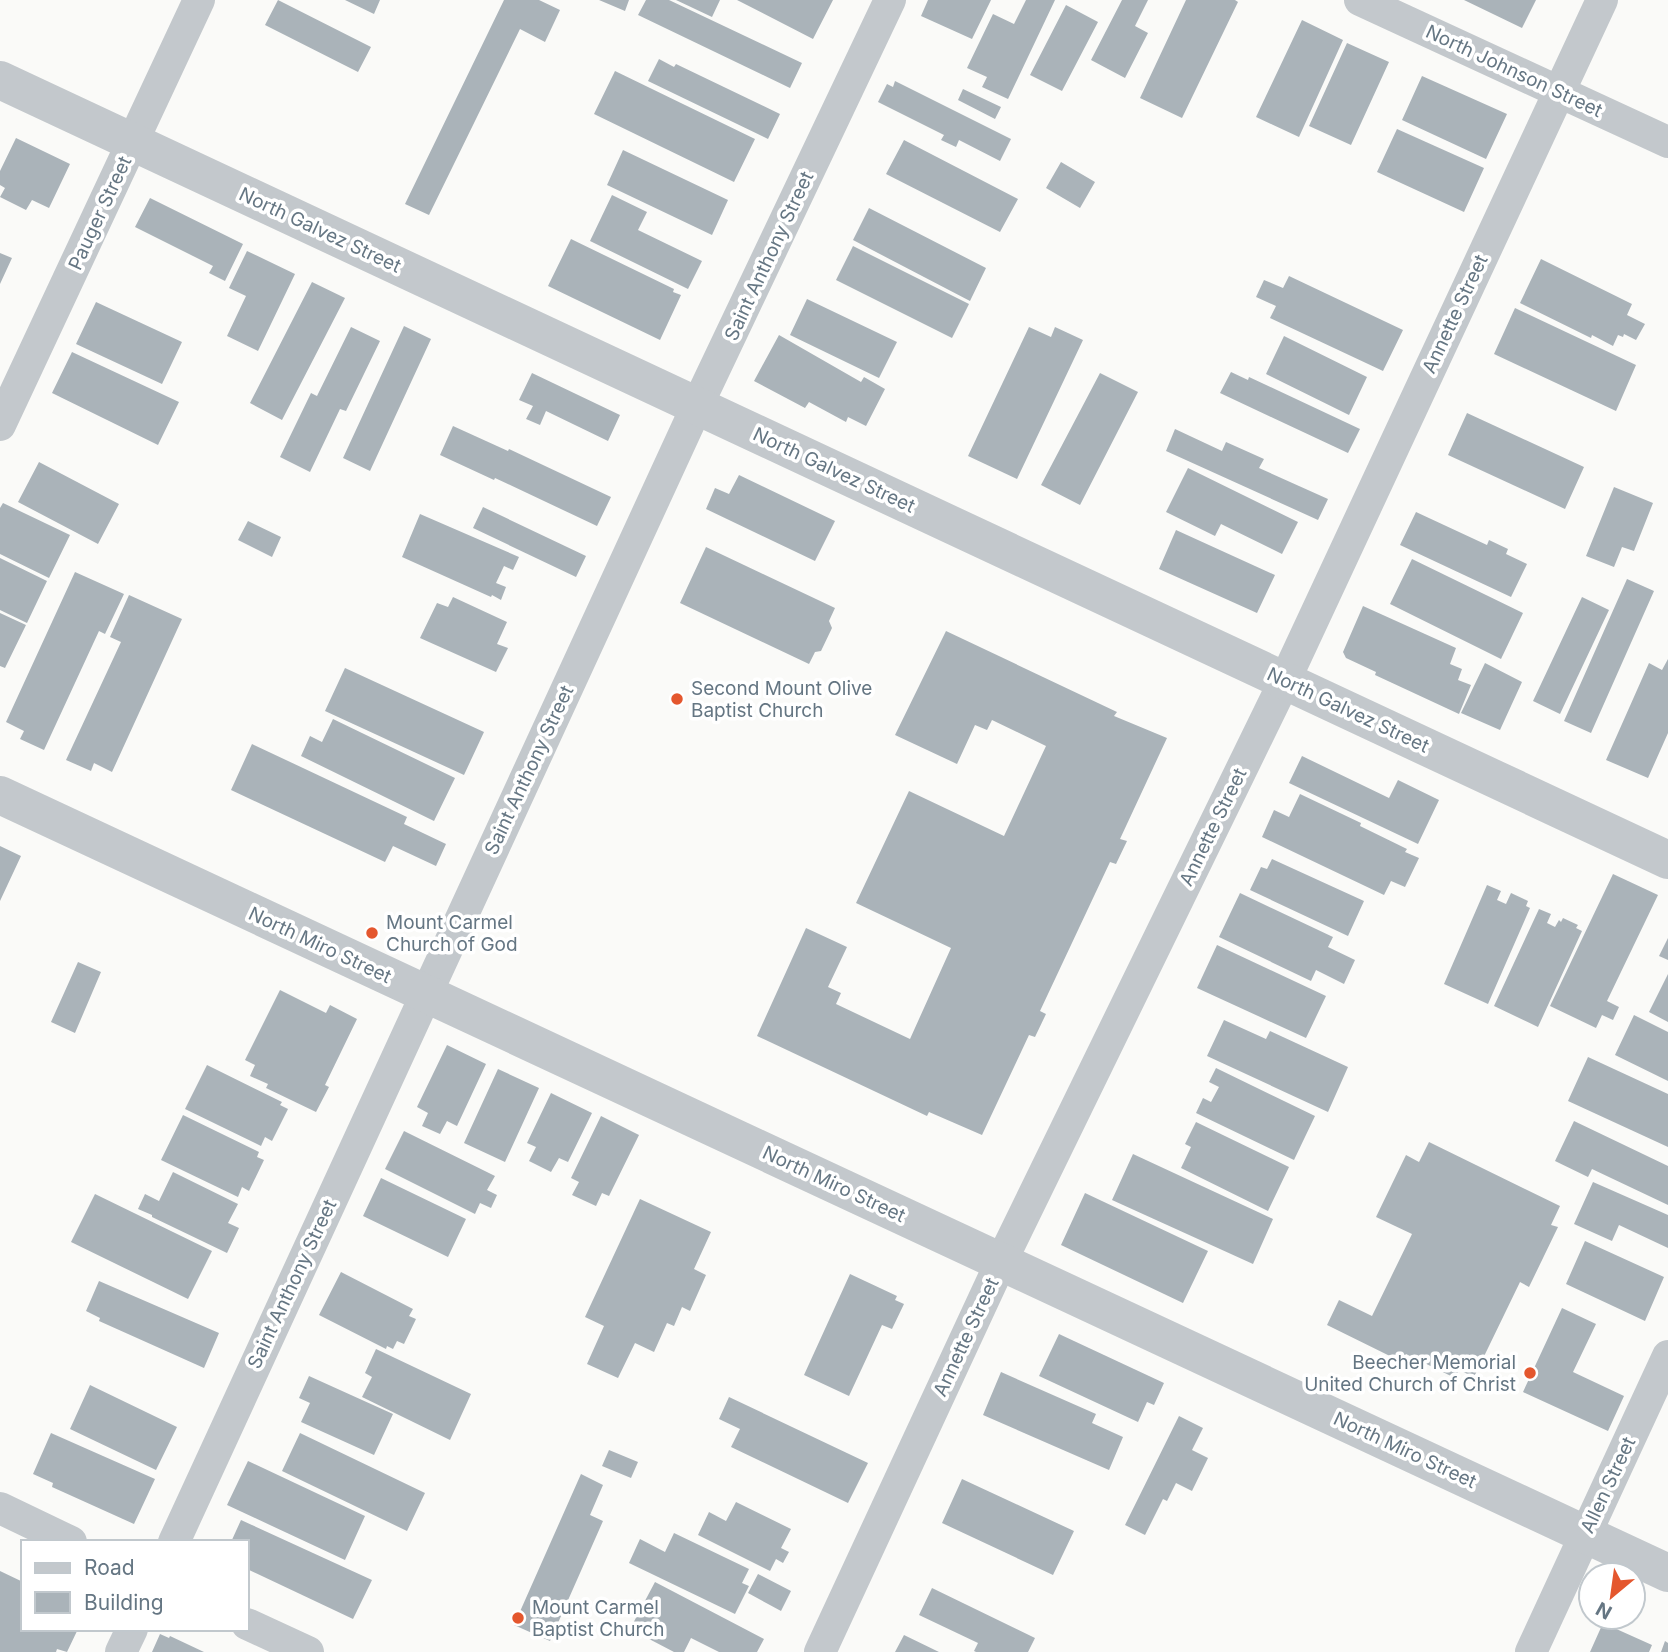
<svg xmlns="http://www.w3.org/2000/svg" width="1668" height="1652" viewBox="0 0 1668 1652" font-family="Inter,sans-serif">
<style>
.building{fill:#aab3b9}
.lines{fill:none;stroke-linecap:round;stroke-linejoin:round}
.minor{stroke:#c3c8cc;stroke-width:32}
.tertiary{stroke:#c3c8cc;stroke-width:38}
.poi-dot{fill:#e4572e;stroke:#fff;stroke-width:2.5}
.labels{text-anchor:middle;dominant-baseline:central;stroke-width:7;stroke-linejoin:round;paint-order:stroke}
.street-label{font-size:19px;fill:#657683;stroke:#fff}
.poi-label{font-size:19px;fill:#657683;stroke:#fff;text-anchor:start}
</style>
<rect width="100%" height="100%" fill="#fafaf8"/>
<path class="building" d="M278,0L371,47L358,72L265,25Z
M345,0H380L374,14Z
M504,0H539L560,10L545,42L520,29L429,215L405,204Z
M599,0H629L625,11Z
M646,0H669L802,63L790,88L638,15Z
M676,0H720L712,17Z
M737,0H833L813,39Z
M928,0H991L972,39L921,16Z
M1026,0H1055L1008,99L982,87L987,77L967,68L993,14L1014,24Z
M1122,0H1148L1135,26L1148,33L1125,78L1091,60Z
M1186,0H1235L1238,2L1182,118L1140,98Z
M1464,0H1536L1522,28Z
M1066,5L1098,22L1062,91L1030,75Z
M1302,20L1343,40L1299,137L1256,117Z
M1347,43L1389,62L1351,145L1309,126Z
M659,59L674,67L676,64L780,114L768,139L648,81Z
M615,71L755,139L734,182L594,114Z
M1422,76L1507,114L1486,159L1402,120Z
M895,81L1011,139L1000,161L959,140L956,147L941,140L944,135L878,102L887,84L893,87Z
M963,89L1001,107L995,119L958,100Z
M1397,129L1484,168L1464,212L1377,172Z
M16,138L70,164L49,208L32,200L26,210L0,197L5,188L0,185V171Z
M904,140L1018,199L1000,232L886,174Z
M623,150L728,200L712,235L607,185Z
M1061,162L1095,182L1080,208L1046,188Z
M612,195L647,212L638,230L702,261L688,289L590,241Z
M150,198L243,244L225,281L209,273L213,266L135,227Z
M869,208L986,268L970,301L853,240Z
M571,239L674,289L673,292L681,295L660,340L548,286Z
M853,246L969,304L952,338L836,280Z
M247,251L295,274L258,351L227,336L246,296L229,288Z
M0,253L12,258L0,284Z
M1541,259L1632,304L1627,315L1645,324L1636,340L1624,334L1623,337L1618,335L1613,346L1592,335L1591,338L1520,303Z
M1289,276L1403,330L1383,371L1270,318L1276,306L1256,297L1264,280L1283,288Z
M312,282L345,298L282,420L250,403Z
M807,299L897,342L879,378L790,335Z
M96,302L182,342L162,384L76,344Z
M1515,308L1636,365L1616,411L1494,354Z
M404,326L431,339L370,471L343,458Z
M351,327L380,341L346,411L340,409L310,472L280,457L311,393L317,396Z
M1029,327L1051,337L1055,327L1083,340L1017,479L968,456Z
M779,335L861,382L864,377L885,389L866,426L848,417L846,422L809,402L805,408L754,381Z
M1284,336L1367,377L1349,415L1266,374Z
M72,352L179,402L158,445L52,393Z
M1231,372L1248,380L1249,377L1360,429L1348,453L1220,393Z
M532,373L620,415L608,441L546,411L540,425L526,419L533,406L519,400Z
M1100,373L1138,392L1080,505L1041,485Z
M1467,413L1584,467L1565,509L1448,455Z
M453,426L508,451L509,449L611,497L597,526L495,478L494,480L440,455Z
M1175,429L1222,451L1226,442L1264,459L1259,468L1328,499L1318,520L1166,451Z
M39,462L119,504L98,544L18,502Z
M1188,468L1298,522L1282,554L1221,524L1215,536L1166,512Z
M739,475L835,521L815,561L706,509L715,488L729,494Z
M1614,487L1653,503L1634,551L1622,547L1614,567L1586,556Z
M3,503L70,535L49,578L0,554V508Z
M483,507L586,556L576,577L473,528Z
M1416,512L1487,545L1489,540L1508,549L1506,554L1527,564L1511,597L1400,545Z
M420,514L519,557L513,570L504,566L496,583L506,587L501,600L492,595L491,597L402,557Z
M248,521L281,537L272,557L238,540Z
M1176,530L1275,575L1257,613L1159,569Z
M706,547L835,608L829,621L832,628L821,651L815,652L809,664L680,603Z
M0,558L47,581L27,623L0,610Z
M1412,559L1523,613L1501,659L1390,604Z
M75,572L124,594L105,634L99,631L44,750L20,739L24,731L6,722Z
M1627,579L1654,591L1591,733L1564,721Z
M129,595L182,619L112,772L94,763L91,771L66,760L121,642L110,637Z
M453,597L507,622L497,644L508,648L496,672L420,638L437,603L448,607Z
M1582,597L1609,610L1560,714L1533,701Z
M1363,606L1456,648L1450,664L1462,669L1458,680L1471,685L1459,714L1375,675L1376,672L1346,658L1343,652Z
M0,613L26,625L5,668L0,666Z
M946,631L1117,712L1114,716L1167,738L1120,839L1127,841L1116,864L1110,862L1040,1011L1046,1014L1035,1037L1029,1035L982,1135L929,1112L927,1116L757,1036L806,928L847,947L828,987L841,993L836,1004L910,1039L951,948L856,903L909,791L1004,836L1046,746L992,720L987,730L975,725L957,764L895,735Z
M1668,659V733L1648,778L1606,760L1649,663L1662,670Z
M1485,663L1522,682L1500,730L1461,713Z
M345,668L484,732L464,775L325,711Z
M333,719L455,778L434,821L301,756L310,736L322,742Z
M252,744L407,817L404,824L446,844L436,866L393,846L385,862L231,790Z
M1302,756L1389,798L1398,780L1439,800L1418,844L1289,783Z
M1300,794L1361,823L1360,826L1407,849L1405,852L1419,858L1405,887L1391,881L1384,895L1262,837L1274,810L1289,817Z
M0,846L21,856L0,901Z
M1272,859L1364,901L1348,936L1250,890L1261,867L1267,869Z
M1613,874L1658,895L1607,1001L1619,1007L1613,1020L1602,1015L1596,1028L1550,1006Z
M1487,885L1501,891L1497,900L1506,904L1511,893L1528,901L1526,906L1530,908L1488,1004L1444,984Z
M1240,893L1333,937L1328,947L1355,960L1344,984L1316,970L1311,981L1219,937Z
M1539,909L1551,914L1547,923L1555,927L1559,920L1561,922L1563,918L1578,925L1576,928L1582,931L1538,1027L1494,1006Z
M1668,938V960L1659,956Z
M1217,945L1326,996L1306,1038L1197,988Z
M78,962L101,972L75,1033L51,1022Z
M1668,974V1022L1649,1012Z
M280,990L326,1013L330,1005L357,1019L325,1085L329,1087L316,1112L266,1088L268,1084L250,1076L255,1065L245,1060Z
M1634,1015L1668,1032V1081L1615,1055Z
M1224,1020L1266,1039L1270,1031L1348,1067L1328,1112L1207,1056Z
M447,1045L486,1064L457,1126L447,1121L440,1134L422,1126L428,1113L417,1107Z
M1588,1057L1668,1094V1147L1568,1101Z
M207,1065L282,1102L280,1105L288,1109L272,1141L265,1137L261,1146L185,1109Z
M1216,1068L1315,1116L1294,1160L1196,1113L1203,1098L1211,1102L1219,1087L1209,1082Z
M498,1069L539,1088L505,1162L464,1143Z
M551,1093L592,1113L568,1162L559,1158L551,1172L529,1161L536,1147L527,1143Z
M183,1115L259,1152L257,1157L264,1160L249,1191L242,1187L238,1197L161,1160Z
M601,1116L639,1135L609,1196L602,1193L596,1206L572,1195L579,1182L571,1178Z
M1574,1121L1668,1166V1205L1592,1169L1588,1177L1555,1161Z
M1196,1122L1289,1167L1268,1211L1181,1168L1191,1147L1185,1144Z
M404,1131L495,1176L487,1190L497,1195L491,1208L480,1203L475,1214L385,1169Z
M1429,1142L1560,1206L1551,1225L1558,1227L1529,1287L1520,1282L1474,1377L1459,1370L1455,1378L1406,1354L1402,1362L1327,1325L1339,1300L1372,1316L1412,1234L1376,1217L1406,1155L1419,1162Z
M1133,1154L1273,1219L1253,1264L1112,1200Z
M173,1172L238,1204L228,1223L239,1228L227,1253L152,1217V1215L138,1209L145,1194L159,1201Z
M381,1178L466,1219L448,1257L363,1216Z
M1593,1182L1668,1215V1248L1619,1225L1612,1241L1574,1224Z
M1085,1193L1208,1251L1183,1303L1061,1245Z
M95,1194L212,1251L188,1299L71,1242Z
M640,1199L711,1232L694,1269L706,1275L690,1311L682,1307L674,1326L667,1323L654,1352L635,1343L618,1378L587,1364L604,1326L585,1317Z
M1585,1241L1664,1277L1645,1321L1566,1284Z
M341,1272L413,1309L409,1316L416,1319L404,1344L397,1341L393,1349L387,1346L386,1349L319,1315Z
M850,1274L897,1296L895,1300L904,1304L892,1329L882,1325L849,1396L804,1375Z
M99,1281L219,1333L204,1368L99,1321L100,1318L86,1311Z
M1562,1308L1596,1324L1573,1372L1624,1396L1608,1431L1523,1392Z
M1059,1334L1164,1383L1154,1405L1147,1402L1138,1422L1039,1376Z
M376,1349L471,1394L450,1440L362,1397L372,1377L365,1373Z
M1001,1372L1096,1414L1092,1423L1123,1437L1109,1470L983,1415Z
M309,1376L393,1414L374,1455L301,1422L310,1403L299,1398Z
M90,1385L177,1427L156,1470L70,1429Z
M729,1397L868,1463L848,1503L731,1447L740,1429L719,1419Z
M1179,1416L1203,1428L1192,1450L1208,1458L1192,1491L1176,1483L1167,1501L1163,1499L1145,1535L1125,1525Z
M51,1433L155,1479L134,1524L52,1487L53,1483L33,1474Z
M300,1433L425,1493L407,1531L282,1471Z
M609,1450L638,1462L631,1478L602,1466Z
M248,1461L365,1516L345,1560L227,1505Z
M581,1474L603,1485L590,1515L603,1521L550,1641L514,1625Z
M962,1479L1074,1531L1053,1575L942,1523Z
M736,1502L791,1529L781,1548L789,1552L783,1563L776,1559L770,1571L698,1535L709,1512L726,1521Z
M241,1520L372,1580L353,1619L247,1569V1542H231Z
M674,1533L749,1569L742,1583L749,1586L735,1614L629,1563L640,1539L665,1552Z
M0,1571L23,1582V1629H78L67,1652L57,1649L56,1652H0Z
M758,1574L791,1591L781,1611L748,1593Z
M655,1582L764,1639L757,1652H719L691,1638L684,1652H674L630,1629Z
M932,1588L1035,1638L1028,1652H976L974,1651L978,1643L919,1615Z
M1603,1623L1652,1645L1649,1652H1590Z
M160,1634L169,1638L170,1636L204,1652H152Z
M904,1635L939,1652H895Z
M1665,1641L1668,1643V1652H1661Z"/>
<g class="lines">
<path class="minor" d="M1360,0L1668,142
M0,425L199,0
M0,1508L71,1542
M174,1542L697,406L890,0
M247,1624L308,1652
M121,1652L132,1629
M820,1652L1001,1262L1285,680L1602,0
M1531,1652L1668,1356"/>
<path class="tertiary" d="M0,80L1668,860
M0,795L1668,1573"/>
</g>
<g class="poi-dot">
<circle cx="677" cy="699" r="7"/>
<circle cx="372" cy="933" r="7"/>
<circle cx="1530" cy="1373" r="7"/>
<circle cx="518" cy="1618" r="7"/>
</g>
<g class="labels">
<g class="street-label">
<text transform="translate(1514 71) rotate(25)">North Johnson Street</text>
<text transform="translate(100 213) rotate(-65)">Pauger Street</text>
<text transform="translate(320 230) rotate(25)">North Galvez Street</text>
<text transform="translate(769 256) rotate(-65)">Saint Anthony Street</text>
<text transform="translate(1455 314) rotate(-65)">Annette Street</text>
<text transform="translate(834 470) rotate(25)">North Galvez Street</text>
<text transform="translate(1348 710) rotate(25)">North Galvez Street</text>
<text transform="translate(529 770) rotate(-65)">Saint Anthony Street</text>
<text transform="translate(1213 827) rotate(-64)">Annette Street</text>
<text transform="translate(320 945) rotate(25)">North Miro Street</text>
<text transform="translate(834 1184) rotate(25)">North Miro Street</text>
<text transform="translate(292 1284) rotate(-65)">Saint Anthony Street</text>
<text transform="translate(966 1337) rotate(-65)">Annette Street</text>
<text transform="translate(1405 1450) rotate(25)">North Miro Street</text>
<text transform="translate(1608 1485) rotate(-65)">Allen Street</text>
</g>
<g class="poi-label">
<text x="691" y="688">Second Mount Olive<tspan x="691" dy="22">Baptist Church</tspan></text>
<text x="386" y="922">Mount Carmel<tspan x="386" dy="22">Church of God</tspan></text>
<text x="1516" y="1362" text-anchor="end">Beecher Memorial<tspan x="1516" dy="22">United Church of Christ</tspan></text>
<text x="532" y="1607">Mount Carmel<tspan x="532" dy="22">Baptist Church</tspan></text>
</g>
</g>
<rect x="21" y="1540" width="228" height="91" fill="#ffffff" stroke="#c1c8cd" stroke-width="2"/>
<rect x="35" y="1563" width="35" height="10" fill="#c3c8cc" stroke="#c1c8cd" stroke-width="2"/>
<text x="84" y="1575" font-size="21" fill="#657683">Road</text>
<rect x="35" y="1592" width="35" height="21" fill="#aab3b9" stroke="#c1c8cd" stroke-width="2"/>
<text x="84" y="1610" font-size="21" fill="#657683">Building</text>
<g transform="translate(1612 1596) rotate(209)"><circle r="33" fill="#ffffff" stroke="#c1c8cd" stroke-width="2"/>
<path d="M0-5L12 26L0 18L-12 26Z" fill="#e4572e"/>
<text y="-10" font-size="19" font-weight="bold" text-anchor="middle" fill="#657683">N</text>
</g>
</svg>
